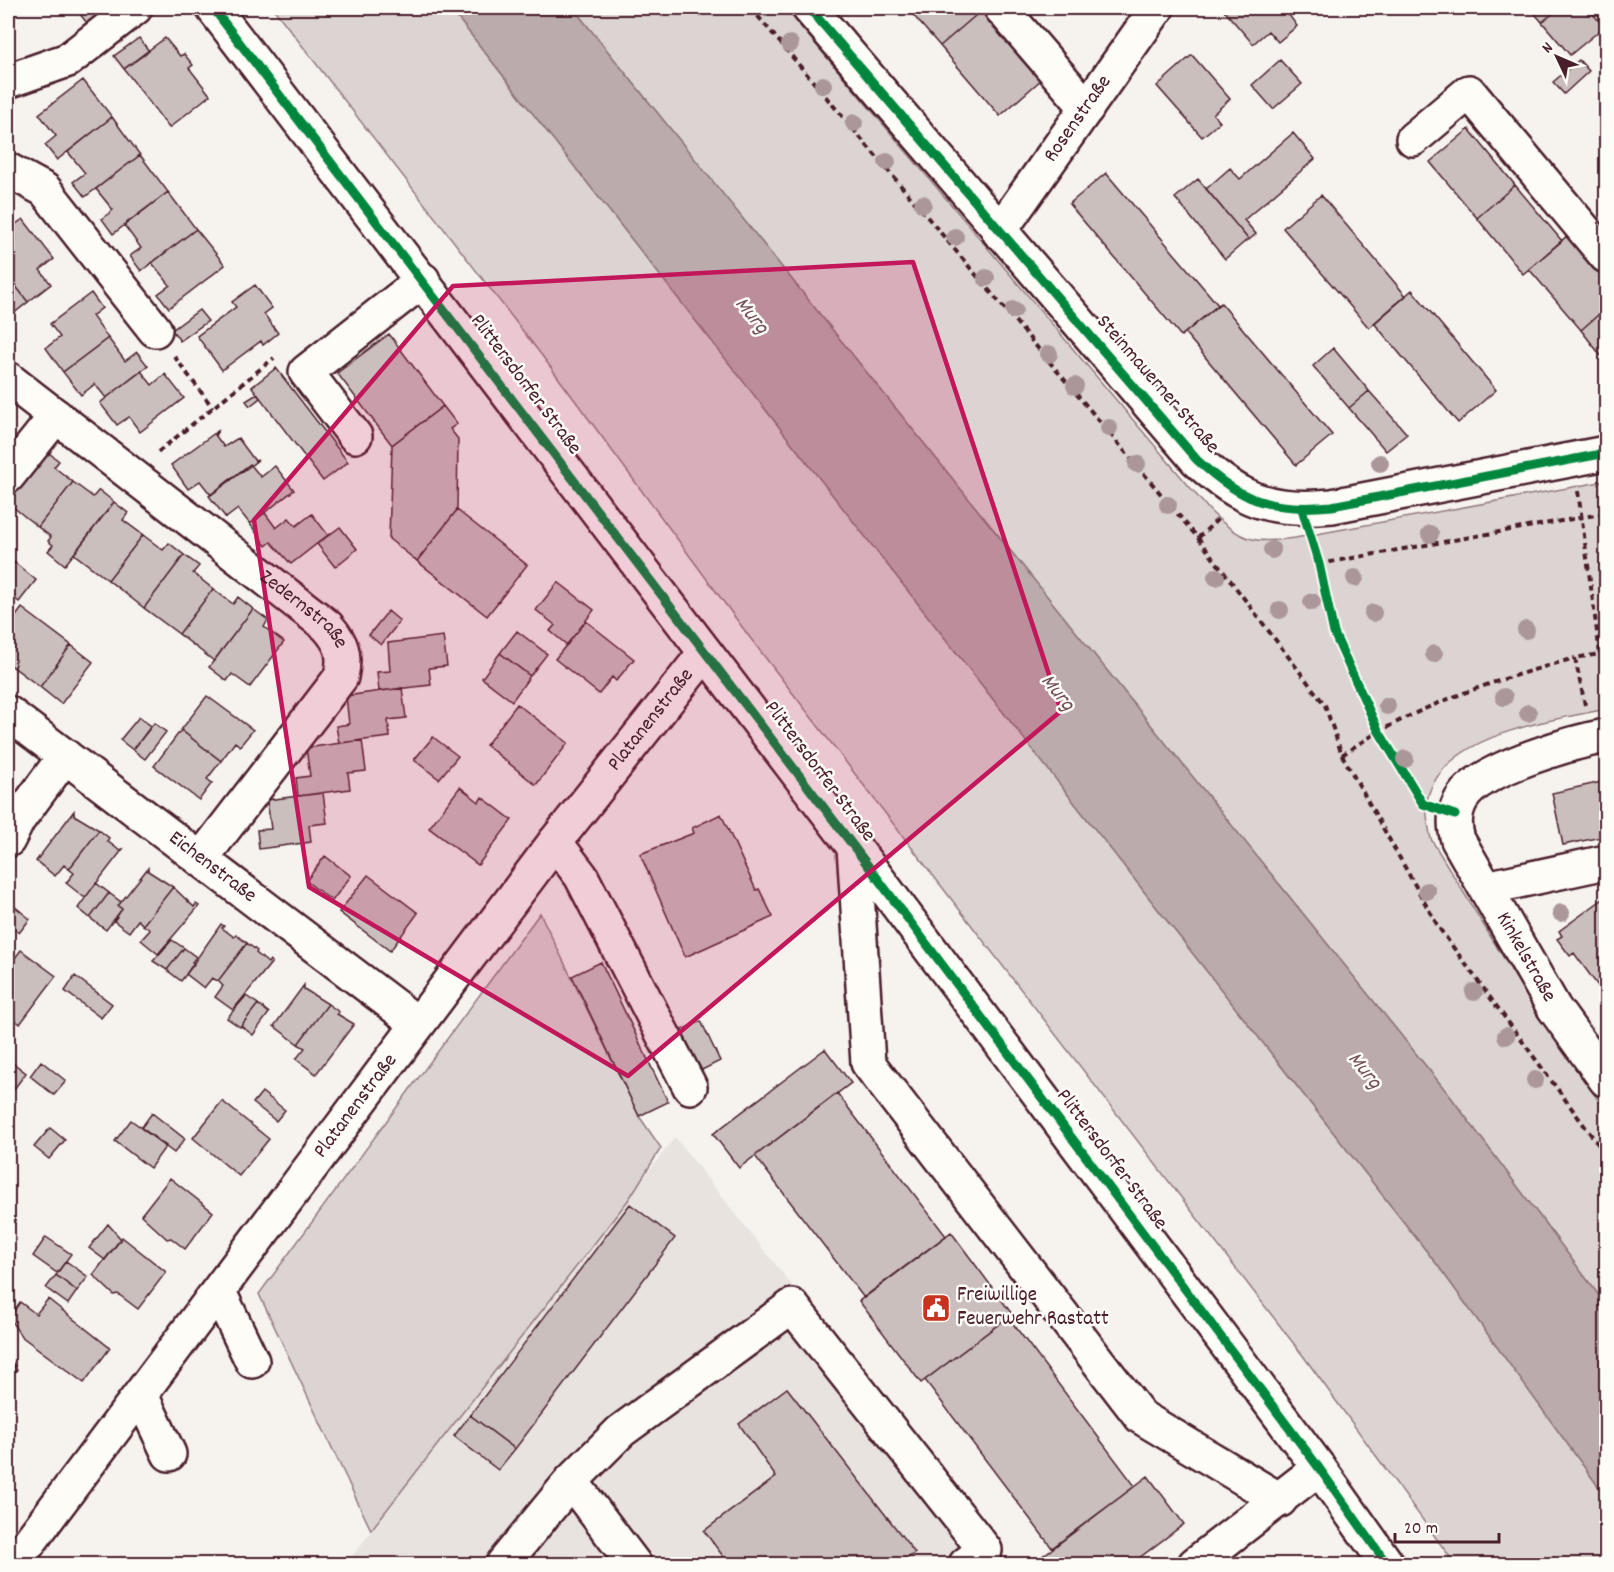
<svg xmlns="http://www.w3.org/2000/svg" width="1614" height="1572" viewBox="0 0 1614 1572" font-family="Dekko,sans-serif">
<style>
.built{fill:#e9e3e0}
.green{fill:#dcd4d2;stroke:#937a7e;stroke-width:1.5}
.water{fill:#bbabac;stroke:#8e7378;stroke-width:1.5}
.building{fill:#cbbfbe;stroke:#4a1f2b;stroke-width:1.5}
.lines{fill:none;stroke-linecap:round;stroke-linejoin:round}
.minor-casing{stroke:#4a1f2b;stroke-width:38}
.path{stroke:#4a1f2b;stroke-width:4;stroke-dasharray:6 4.5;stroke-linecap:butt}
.minor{stroke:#fdfcf7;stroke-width:33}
.cycleway-casing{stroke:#fdfcf7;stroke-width:13}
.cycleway{stroke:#00873e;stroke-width:9}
.tree{fill:#ab979a}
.marked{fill:#c2185b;fill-opacity:0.2;stroke:#c2185b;stroke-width:4.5;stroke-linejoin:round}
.labels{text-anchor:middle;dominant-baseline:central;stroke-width:5;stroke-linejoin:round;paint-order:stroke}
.street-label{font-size:21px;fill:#4a1f2b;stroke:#fdfcf7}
.poi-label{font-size:21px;fill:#4a1f2b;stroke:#fdfcf7;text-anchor:start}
.water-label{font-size:22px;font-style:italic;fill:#725058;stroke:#fdfcf7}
</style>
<rect width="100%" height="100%" fill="#f6f3ef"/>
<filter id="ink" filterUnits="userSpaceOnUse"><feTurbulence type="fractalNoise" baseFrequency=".0167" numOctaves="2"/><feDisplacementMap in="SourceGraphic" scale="12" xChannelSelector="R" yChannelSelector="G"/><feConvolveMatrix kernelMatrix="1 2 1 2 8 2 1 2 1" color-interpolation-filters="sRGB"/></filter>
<g filter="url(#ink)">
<path class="built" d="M675,1137L1012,1564H346Z"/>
<path class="green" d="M273,8H450L1439,1267L1606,1497V1564H1455L1304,1357L751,639L543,357Z
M573,8H785L1210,511C1242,541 1252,544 1295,538L1606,481V709C1551,721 1451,732 1429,793C1424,808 1428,824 1431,839L1544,1024L1606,1111V1305L1450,1096Z
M540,913L639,1116L661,1148L629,1199L371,1530L259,1294Z"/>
<path class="water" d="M450,8H573L1450,1096L1606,1305V1497L1439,1267Z"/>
<path class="building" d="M75,8H107L87,23Z
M907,8H980L982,10L940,46Z
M1222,8H1284L1297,26L1278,42L1268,31L1253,44Z
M1530,8H1560L1542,22Z
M1560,8H1588L1604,27L1570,55L1542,22Z
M982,10L1042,79L1000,116L940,46Z
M139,38L149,51L124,69L114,56Z
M165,38L180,56L184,54L193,65L189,68L210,95L169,128L124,69Z
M1192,55L1230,99L1213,114L1220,122L1202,137L1157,86Z
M1280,60L1302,84L1273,109L1252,85Z
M1579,60L1589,71L1564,94L1553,82Z
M83,80L112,117L57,160L45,145L56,136L39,114Z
M1606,92V105L1600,97Z
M112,117L140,155L85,197L73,182L85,173L68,152Z
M1469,129L1515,185L1477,218L1430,162Z
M1293,133L1315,159L1244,220L1256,234L1249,240L1206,189L1230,168L1240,179Z
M140,155L168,192L113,234L102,219L113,210L96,189Z
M1106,173L1218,305L1181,336L1069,204Z
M1198,179L1248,239L1225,259L1175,198Z
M1515,185L1562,241L1523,274L1477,218Z
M168,192L196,229L141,271L130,256L141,248L124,225Z
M1321,195L1406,296L1369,328L1283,228Z
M23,219L54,259L40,270L51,284L28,302L8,276V248L16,241L8,230Z
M196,229L225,265L169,308L158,294L170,285L152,263Z
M1568,235L1606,281V308L1581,330L1529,269Z
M8,276L28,302L8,318Z
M255,285L272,308L264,314L278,333L263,345L261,341L222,370L197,336L236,307L232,302Z
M1412,290L1496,390L1458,423L1374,323Z
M91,293L102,308L92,316L108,338L63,372L46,348L60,337L50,324Z
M1221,303L1332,435L1296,465L1185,333Z
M1606,308V362L1581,330Z
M199,310L208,321L180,341L172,330Z
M389,334L443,406L392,445L337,373Z
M108,338L125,361L137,352L148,366L106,398L95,384L81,395L63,372Z
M1333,348L1369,391L1349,408L1313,366Z
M276,368L348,462L323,481L252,387Z
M141,371L152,385L165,374L184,398L140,432L129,417L117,425L100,403Z
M1369,391L1407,434L1386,451L1349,408Z
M257,394L260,398L250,406L246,401Z
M443,406L457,424L450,429L458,439L457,510L417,561L389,539L392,445Z
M219,430L215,435L224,447L238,438L255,461L258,460L211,495L200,481L188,489L171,465Z
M44,449L59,461L54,467L73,482L38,527L8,503V496Z
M250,464L261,477L275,466L294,490L250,524L238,509L226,518L209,496Z
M73,482L93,497L99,490L114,502L65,565L48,551L53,545L48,541L51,537L38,527Z
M114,502L128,513L123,520L143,535L108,580L74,554Z
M457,510L527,565L487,616L417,561Z
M265,513L276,528L289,518L296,526L312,514L328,535L291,564L271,542L266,546L250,524Z
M340,527L357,549L335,567L317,544Z
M143,535L163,550L169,543L184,555L144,608L108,580Z
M184,555L199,566L193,573L213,589L179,634L144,608Z
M14,562L36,580L19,602L8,593V571Z
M558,582L594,610L567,645L550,631L555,625L536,610Z
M213,589L233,604L238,597L253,609L214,661L179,634Z
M22,608L71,645L40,687L8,663V627Z
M253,609L268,620L264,627L284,642L250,687L232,674L227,681L209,667Z
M388,611L400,621L381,645L369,635Z
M586,621L634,659L616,681L612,677L599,694L555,659Z
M517,631L547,654L530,676L500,653Z
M443,636L447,666L429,668L431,685L379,691L377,672L390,671L388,643Z
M71,645L93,662L61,704L40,687Z
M500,653L530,676L512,701L482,678Z
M402,688L406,718L388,720L390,737L339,743L336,726L349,724L346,696Z
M207,696L253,730L240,746L235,742L221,761L181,730Z
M517,704L568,743L536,785L486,745Z
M139,717L151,726L133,750L120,740Z
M154,723L166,732L145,759L133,750Z
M181,730L221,761L207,779L212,783L199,800L154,766Z
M433,737L458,756L439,779L414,760Z
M362,740L366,771L348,773L350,789L298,796L296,778L310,776L306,748Z
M1606,781V836L1563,845L1552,793Z
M460,787L479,802L482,797L512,820L478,865L429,828Z
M323,793L327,823L309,825L311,842L259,849L257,830L271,829L267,800Z
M74,811V815L99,830L69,869L64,865L55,876L36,861Z
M721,814L756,890L759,889L773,917L685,957L640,854L694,833L692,828Z
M99,830L109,838L107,841L119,850L123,849L85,898L66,883L74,873L69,869Z
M325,856L351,876L332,901L306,881Z
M148,868V871L173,887L143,925L138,920L129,932L114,921L122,909L118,906Z
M368,875L418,913L390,951L339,912Z
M96,883L109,893L90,918L78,908Z
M173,887L194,907L196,904L199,906L158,954L141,940L150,930L143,925Z
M109,893L121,902L118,906L122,909L106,930L90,918Z
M1603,899L1606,904V997L1574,953L1570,956L1557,939L1562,936L1559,931Z
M8,901L30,919L19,933L8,924Z
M221,924L224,926L222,928L234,937L236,935L247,943L218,981L212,978L204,988L186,974Z
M172,940L184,948L167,970L153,961Z
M247,943L257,951L256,953L268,963L270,960L272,962L233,1010L215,997L223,986L218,981Z
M184,948L196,957L192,962L194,964L181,981L167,970Z
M21,950L56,976L20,1024L8,1014V967Z
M601,962L668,1102L639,1116L572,976Z
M75,976L112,1004L101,1018L65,991Z
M304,985V989L328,1004L298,1044L274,1026Z
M246,996L258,1004L240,1027L227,1018Z
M258,1004L269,1013L253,1035L241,1026Z
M328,1004L339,1012L337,1014L354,1024L316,1074L296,1059L305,1048L298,1044Z
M701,1021L720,1061L694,1074L675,1033Z
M825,1049L851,1083L739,1168L713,1134Z
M8,1059L26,1073L8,1097Z
M41,1061L66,1081L54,1095L30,1076Z
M262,1092L285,1110L276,1121L253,1103Z
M837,1093L946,1236L864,1298L755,1156Z
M222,1101L269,1139L239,1176L193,1138Z
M152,1113L185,1139L174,1153L141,1128Z
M131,1120L166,1146L150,1168L115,1141Z
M50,1128L65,1140L49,1159L34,1147Z
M170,1178L213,1212L185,1249L171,1238L167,1239L141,1215Z
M630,1204L675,1238L515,1449L470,1415Z
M108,1224L121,1239L105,1260L89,1248Z
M951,1232L1012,1314L921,1383L859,1301Z
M46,1237L71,1254L57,1273L33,1256Z
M122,1237L166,1272L138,1309L118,1294L114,1295L93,1275Z
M66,1261L88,1277L77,1291L56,1275Z
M56,1275L77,1291L68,1304L46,1288Z
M48,1299L110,1348L84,1383L21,1336L9,1318L20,1302L36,1314Z
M1008,1317L1135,1486L1052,1548L925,1380Z
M8,1355L17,1370L8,1376Z
M787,1388L915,1553L899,1564H729L704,1531L776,1477L739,1424Z
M470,1415L515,1449L498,1470L454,1436Z
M1148,1476L1184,1524L1131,1564H1032Z"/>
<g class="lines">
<g class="minor-casing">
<g id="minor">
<path d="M213,8L854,847L1319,1468L1387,1564"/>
<path d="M809,8L1197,460C1241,501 1271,512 1332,506L1606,453"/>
<path d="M1001,8L1087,108"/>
<path d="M8,81L68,60L135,8"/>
<path d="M1413,139L1469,92L1606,256"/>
<path d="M8,170L45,190L155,330"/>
<path id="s1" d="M999,232L1157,8"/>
<path id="s2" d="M8,379L327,626C342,643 346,654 341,677L201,859"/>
<path d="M355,436L306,372L423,280"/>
<path d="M8,476L56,416"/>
<path id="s3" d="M8,713L418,1024"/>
<path id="s4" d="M1606,736C1573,742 1488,767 1466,793C1454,807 1453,823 1458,840L1554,1008L1606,1080"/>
<path d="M8,840L18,820L65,756"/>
<path d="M555,842L581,876L690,1087"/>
<path d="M854,847L868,1063L1141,1417L1280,1500"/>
<path d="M1486,888L1606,862"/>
<path d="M219,1292L252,1361"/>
<path d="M141,1395L169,1454"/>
<path id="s5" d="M13,1564L555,842L705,653"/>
<path d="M503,1564L571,1481"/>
<path d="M634,1564L571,1481L621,1431L792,1306L985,1550L966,1564"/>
<path d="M1195,1564L1319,1468"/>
</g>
</g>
<path class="path" d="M751,8L1198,538L1325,705L1342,755L1439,928L1606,1155
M174,356L213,408
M158,452L274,358
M1578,491L1600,654
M1198,538L1219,518
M1319,564L1606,513
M1585,705L1575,658L1606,653
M1342,755C1412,706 1493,681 1575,658
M1420,1558L1425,1564"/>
<use href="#minor" class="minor"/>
<g class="cycleway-casing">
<path id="cycleway" d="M213,8L854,847L1319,1468L1387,1564
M809,8L1197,460C1241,501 1271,512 1332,506L1606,453
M1302,509L1319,564L1334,633L1378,730L1423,804L1455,815"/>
</g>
<use href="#cycleway" class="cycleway"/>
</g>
<g class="tree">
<circle cx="790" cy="44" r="9"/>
<circle cx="823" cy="85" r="9"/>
<circle cx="854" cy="123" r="9"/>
<circle cx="887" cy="162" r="9"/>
<circle cx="923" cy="204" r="9"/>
<circle cx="955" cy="237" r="9"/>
<circle cx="986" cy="278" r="9"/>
<circle cx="1014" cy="310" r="9"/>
<circle cx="1049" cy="354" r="9"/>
<circle cx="1075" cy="386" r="9"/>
<circle cx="1109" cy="428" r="9"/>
<circle cx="1380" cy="463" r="9"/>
<circle cx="1137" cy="464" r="9"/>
<circle cx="1168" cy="505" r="9"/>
<circle cx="1430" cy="534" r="9"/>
<circle cx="1272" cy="550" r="9"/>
<circle cx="1216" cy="577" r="9"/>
<circle cx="1355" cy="578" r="9"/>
<circle cx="1312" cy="602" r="9"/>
<circle cx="1280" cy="610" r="9"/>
<circle cx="1373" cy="613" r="9"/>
<circle cx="1526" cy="630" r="9"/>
<circle cx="1434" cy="654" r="9"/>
<circle cx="1504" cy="697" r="9"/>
<circle cx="1387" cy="706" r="9"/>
<circle cx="1528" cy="713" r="9"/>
<circle cx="1405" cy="759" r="9"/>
<circle cx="1427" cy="891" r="9"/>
<circle cx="1561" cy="913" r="9"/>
<circle cx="1474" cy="992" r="9"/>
<circle cx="1506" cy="1036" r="9"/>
<circle cx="1535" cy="1080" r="9"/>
</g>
</g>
<path class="marked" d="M913,262L1061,711L628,1076L309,887L254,520L453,286Z"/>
<defs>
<g id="civic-square" transform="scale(1.5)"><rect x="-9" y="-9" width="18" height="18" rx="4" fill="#c8321e" stroke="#fdfcf7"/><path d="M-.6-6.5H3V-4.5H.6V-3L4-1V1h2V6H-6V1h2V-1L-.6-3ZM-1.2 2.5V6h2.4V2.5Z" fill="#fff"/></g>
</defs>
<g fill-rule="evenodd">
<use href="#civic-square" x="936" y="1308"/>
</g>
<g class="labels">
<g class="street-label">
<text stroke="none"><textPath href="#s1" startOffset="138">Rosenstraße</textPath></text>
<text transform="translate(525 385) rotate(53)">Plittersdorfer Straße</text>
<text transform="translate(1157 385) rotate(49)">Steinmauerner Straße</text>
<text stroke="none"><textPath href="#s2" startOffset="375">Zedernstraße</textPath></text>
<text stroke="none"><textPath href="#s5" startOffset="1058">Platanenstraße</textPath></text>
<text transform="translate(819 772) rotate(53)">Plittersdorfer Straße</text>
<text stroke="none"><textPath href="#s3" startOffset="256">Eichenstraße</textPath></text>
<text stroke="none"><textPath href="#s4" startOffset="338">Kinkelstraße</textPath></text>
<text stroke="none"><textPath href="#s5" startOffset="572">Platanenstraße</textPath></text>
<text transform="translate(1111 1160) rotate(53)">Plittersdorfer Straße</text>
</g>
<g class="poi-label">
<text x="957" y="1296">Freiwillige<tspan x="957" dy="24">Feuerwehr Rastatt</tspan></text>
</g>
<g class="water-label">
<text transform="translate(751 316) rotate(51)">Murg</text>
<text transform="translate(1057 693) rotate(51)">Murg</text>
<text transform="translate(1364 1071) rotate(51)">Murg</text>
</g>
</g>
<rect width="1614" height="1572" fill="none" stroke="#fdfcf7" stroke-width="30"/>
<rect x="15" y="15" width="1584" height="1542" fill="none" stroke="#4a1f2b" stroke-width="2" filter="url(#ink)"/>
<g transform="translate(1557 57) rotate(314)" stroke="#fdfcf7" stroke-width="4.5" paint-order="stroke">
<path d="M0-4.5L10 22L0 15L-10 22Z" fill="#4a1f2b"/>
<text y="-9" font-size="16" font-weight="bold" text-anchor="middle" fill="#4a1f2b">N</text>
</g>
<path d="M1395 1533v9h104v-9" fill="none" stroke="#4a1f2b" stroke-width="3"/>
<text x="1404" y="1533" font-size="18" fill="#4a1f2b" stroke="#fdfcf7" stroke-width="4.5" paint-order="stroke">20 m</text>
</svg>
